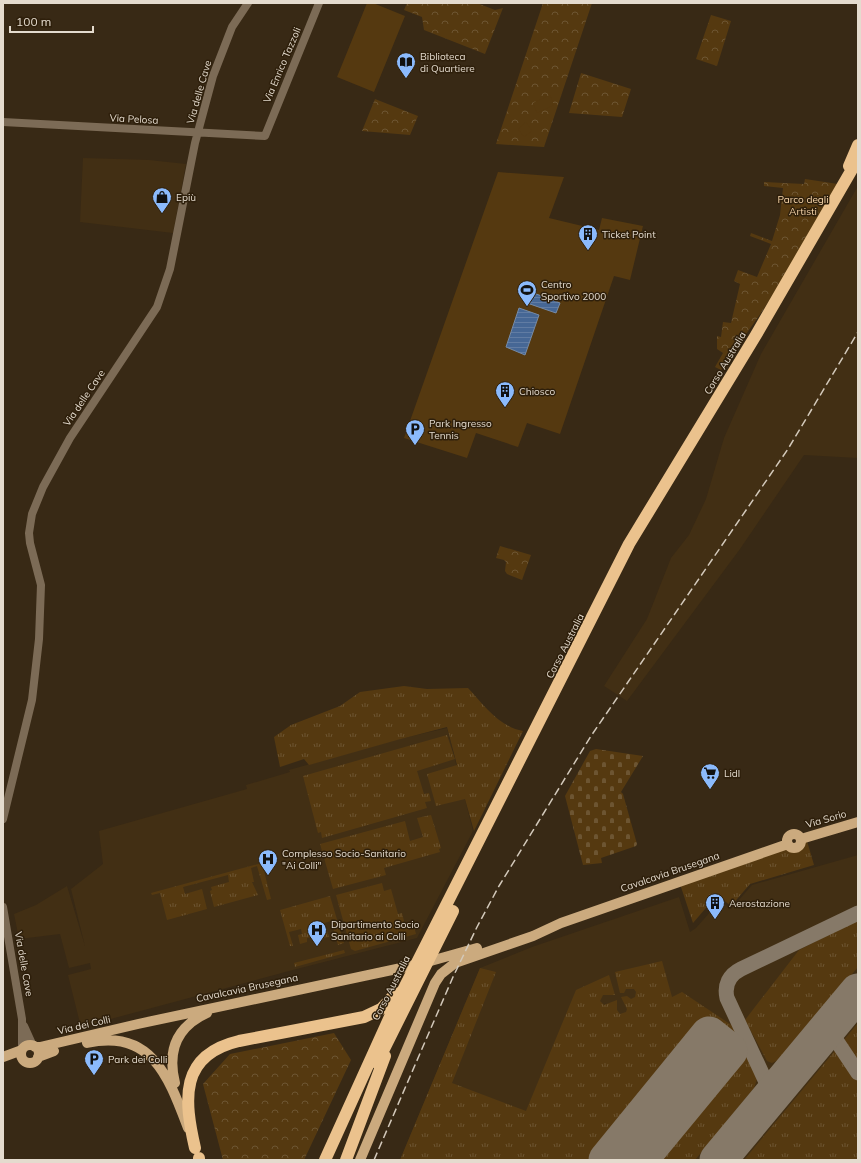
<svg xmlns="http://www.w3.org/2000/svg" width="861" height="1163" viewBox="0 0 861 1163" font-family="Mulish,sans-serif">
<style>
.built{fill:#422f14}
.grass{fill:url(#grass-tufts)}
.forest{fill:url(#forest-crowns)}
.cemetery{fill:url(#cemetery-stones)}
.pitch{fill:#553910}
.water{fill:url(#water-rules);stroke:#758aa6}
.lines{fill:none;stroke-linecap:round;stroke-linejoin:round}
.taxiway{stroke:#867968;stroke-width:15}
.runway{stroke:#867968;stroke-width:37}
.minor{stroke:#7c6b56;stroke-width:8}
.major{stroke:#cbaa7e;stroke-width:10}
.highway{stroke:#ebc28d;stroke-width:12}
.rail{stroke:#d3c9bb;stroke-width:1.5;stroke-dasharray:8 4;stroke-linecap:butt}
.labels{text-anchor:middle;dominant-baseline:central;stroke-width:3;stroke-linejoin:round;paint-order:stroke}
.poi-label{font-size:10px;fill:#e4dbce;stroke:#2e1f0b;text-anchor:start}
.street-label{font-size:10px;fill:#e4dbce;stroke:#2e1f0b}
.park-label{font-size:10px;fill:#f8d6ab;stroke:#2e1f0b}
</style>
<defs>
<pattern id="grass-tufts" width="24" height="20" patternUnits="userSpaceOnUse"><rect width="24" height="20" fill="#553910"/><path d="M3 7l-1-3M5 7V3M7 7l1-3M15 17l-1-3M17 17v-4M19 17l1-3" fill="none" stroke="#6d5532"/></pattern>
<pattern id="forest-crowns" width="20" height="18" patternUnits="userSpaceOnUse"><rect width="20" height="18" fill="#553910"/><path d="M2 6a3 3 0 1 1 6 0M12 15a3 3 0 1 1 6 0" fill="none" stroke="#6d5532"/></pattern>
<pattern id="cemetery-stones" width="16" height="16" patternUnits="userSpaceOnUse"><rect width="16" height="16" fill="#553910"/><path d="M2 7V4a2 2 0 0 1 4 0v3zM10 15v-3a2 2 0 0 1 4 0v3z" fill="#6d5532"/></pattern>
<pattern id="water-rules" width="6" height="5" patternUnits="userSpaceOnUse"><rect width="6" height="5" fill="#466795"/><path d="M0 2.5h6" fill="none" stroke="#617ca3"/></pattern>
</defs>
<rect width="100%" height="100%" fill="#382915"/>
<path class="built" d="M83,158L149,160L186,164L173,233L80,222Z
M858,186V458L804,455L740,549L627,701L604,686L647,619L671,558L689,535L706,499L724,438L761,354Z
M447,728L473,831L417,938L289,971L81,1027L68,975L91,969L90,963L69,968L60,934L19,939L14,914L36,905L67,886L85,946L71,889L103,864L99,831L247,789L246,785L290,772L289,770L395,740Z
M858,855V1160H400L480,968L532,947L679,897L690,932L696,928L720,901L731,909L752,885Z"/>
<path class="grass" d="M404,686L427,689L468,688C484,705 499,727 523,731L474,831L465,799L436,806L427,774L457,765L447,727L397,740L309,765L304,759L280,767L274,737L291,725L340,706L360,692Z
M447,735L455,759L417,771L424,794L429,793L431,801L425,802L427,808L322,838L321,832L318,833L303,776Z
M431,815L441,848L439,849L440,852L384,868L386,875L333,889L320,844L405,821L410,841L423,837L417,818Z
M807,841L814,865L750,884L731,906L717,895L693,923L679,881Z
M262,863L271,899L267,900L257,866L251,868L254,882H252L258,895L214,907L210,891L212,890L211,887L229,882L228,875L183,887L185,894L202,889L207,909L167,920L160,893L152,895L151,893Z
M382,883L384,891L391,889L398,914L402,913L405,925L413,923L416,934L355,951L351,949L336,895Z
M330,896L344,943L338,945L331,921L321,924L322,928L326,927L329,937L321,939L319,935L307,938V942L300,944L298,935L302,934L301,929L289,932L293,946H290L280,910Z
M858,920V967L780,1059L772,1063L767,1061L745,1020L799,950Z
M344,950L345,953L295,967L294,963Z
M662,961L672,997L682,992L733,1026L757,1079L754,1088L695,1160H639L729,1052L709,1035L607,1160H400L480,968L496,972L452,1083L526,1111L576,990L609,975L615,995H603L600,1001L604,1005L617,1000V1010L620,1014L626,1012L627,1009L621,997L627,996L631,999L635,997L636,992L634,989H626L624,993H620L615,972Z
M858,1023V1160H744Z"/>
<path class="forest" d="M407,3H477L495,10L503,8L485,54L424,30L422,17L404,10Z
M543,3H592L544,147L496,144Z
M711,15L731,21L717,66L696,59Z
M581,73L631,89L622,117L569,113Z
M375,99L418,116L410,135L362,131Z
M805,179L838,184C811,234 782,284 749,330C739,343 733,358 721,370L715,367L723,353L717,349V336L721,337L723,322L731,323L740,284L734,281L738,270L757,277L771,244L750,236L751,233L772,241L780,215L783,188L764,186V182L804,184Z
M500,546L531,555L522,580L507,574L505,571L506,562L504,560L496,558Z
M334,1033L351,1060L304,1160H223L203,1084L230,1054Z"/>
<path class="cemetery" d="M596,749L643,756L621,792L623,794L637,844L636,846L601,858L602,863L583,865L565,796L590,751Z"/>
<path class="pitch" d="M367,3H373L405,16L374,92L337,77Z
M550,95L554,105L537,113L533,103Z
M526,122L532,131L524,137L518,129Z
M498,172L564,177L549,218L599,230L602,218L643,226L630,280L614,276L560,434L527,423L518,447L476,433L467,458L404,438Z"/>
<path class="water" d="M531,292L560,303L556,313L527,303Z
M519,308L539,315L525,355L506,347Z"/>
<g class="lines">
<path class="taxiway" d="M828,1028L858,1073
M772,1095L727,998C724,985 729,975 741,969L858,913"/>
<path class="runway" d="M607,1160L709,1035L729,1051L639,1160
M718,1160L858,992"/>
<path class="minor" d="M3,122L265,136L319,3
M3,819L32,700L39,639L41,585L30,543L29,533L32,514L43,487L70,438L157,307L170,269L195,143L213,76L232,27L248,3
M3,907L22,1019V1049
M24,1026L33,1046"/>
<path class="major" d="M787 841a7 7 0 1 1 14 0a7 7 0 1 1-14 0Z
M801,839L858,822
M87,1043C152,1028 169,1078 188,1128
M21 1054a9 9 0 1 1 18 0a9 9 0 1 1-18 0Z
M35,1047H40L138,1024L420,964L477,948
M3,1057L22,1050
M38,1057L54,1051
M175,1083C167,1051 176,1027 207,1013
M360,1160L435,983L441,974L455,963L533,936L561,923L788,844"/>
<path class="highway" d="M849,166L858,145
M377,1063L453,911
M195,1148C184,1100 179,1055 239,1041L364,1017L381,1009L396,993
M199,1158V1160
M325,1160L393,1010L629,544L756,335L858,159
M346,1160L385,1056"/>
<path class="rail" d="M374,1160L453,977L477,927L499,886L591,736L788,449L858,332"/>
</g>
<defs>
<g id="library-pin" transform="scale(1)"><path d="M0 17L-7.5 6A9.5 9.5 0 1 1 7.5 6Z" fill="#8bbafc" stroke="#2e1f0b"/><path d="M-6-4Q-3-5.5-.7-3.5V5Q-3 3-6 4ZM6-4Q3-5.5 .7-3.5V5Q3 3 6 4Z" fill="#111"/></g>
<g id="shop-pin" transform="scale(1)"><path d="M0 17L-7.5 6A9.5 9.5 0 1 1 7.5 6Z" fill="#8bbafc" stroke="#2e1f0b"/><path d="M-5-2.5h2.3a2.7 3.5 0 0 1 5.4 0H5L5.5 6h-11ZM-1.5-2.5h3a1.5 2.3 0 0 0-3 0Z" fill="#111"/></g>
<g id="building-pin" transform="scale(1)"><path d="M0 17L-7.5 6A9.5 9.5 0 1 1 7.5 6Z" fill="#8bbafc" stroke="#2e1f0b"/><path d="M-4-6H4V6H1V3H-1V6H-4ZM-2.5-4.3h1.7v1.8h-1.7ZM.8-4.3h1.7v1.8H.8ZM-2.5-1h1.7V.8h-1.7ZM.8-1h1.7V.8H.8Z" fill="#111"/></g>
<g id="stadium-pin" transform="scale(1)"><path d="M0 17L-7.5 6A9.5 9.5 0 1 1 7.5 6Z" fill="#8bbafc" stroke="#2e1f0b"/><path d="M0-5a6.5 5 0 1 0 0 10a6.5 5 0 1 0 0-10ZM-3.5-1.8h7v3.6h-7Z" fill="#111"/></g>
<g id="parking-pin" transform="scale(1)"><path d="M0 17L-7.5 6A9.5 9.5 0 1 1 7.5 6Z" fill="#8bbafc" stroke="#2e1f0b"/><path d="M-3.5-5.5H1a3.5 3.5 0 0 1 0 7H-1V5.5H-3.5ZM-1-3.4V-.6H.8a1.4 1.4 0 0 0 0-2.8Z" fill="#111"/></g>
<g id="supermarket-pin" transform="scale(1)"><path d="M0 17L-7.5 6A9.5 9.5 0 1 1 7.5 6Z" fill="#8bbafc" stroke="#2e1f0b"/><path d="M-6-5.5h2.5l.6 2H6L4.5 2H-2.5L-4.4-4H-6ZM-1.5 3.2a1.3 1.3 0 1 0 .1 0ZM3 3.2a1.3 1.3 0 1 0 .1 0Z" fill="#111"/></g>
<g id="hospital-pin" transform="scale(1)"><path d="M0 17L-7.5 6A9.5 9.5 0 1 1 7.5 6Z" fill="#8bbafc" stroke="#2e1f0b"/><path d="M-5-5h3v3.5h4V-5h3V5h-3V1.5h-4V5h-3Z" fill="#111"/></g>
</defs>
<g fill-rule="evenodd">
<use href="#library-pin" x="406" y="62"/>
<use href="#shop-pin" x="162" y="197"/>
<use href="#building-pin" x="588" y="234"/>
<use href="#stadium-pin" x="527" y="290"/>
<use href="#building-pin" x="505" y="391"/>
<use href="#parking-pin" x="415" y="429"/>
<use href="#supermarket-pin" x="710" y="773"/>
<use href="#hospital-pin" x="268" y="859"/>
<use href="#building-pin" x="715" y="903"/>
<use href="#hospital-pin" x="317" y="930"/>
<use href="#parking-pin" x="94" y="1059"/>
</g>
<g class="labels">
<g class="poi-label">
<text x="420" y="56">Biblioteca<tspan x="420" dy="12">di Quartiere</tspan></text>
<text x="176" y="197">Epiù</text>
<text x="602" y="234">Ticket Point</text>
<text x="541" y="284">Centro<tspan x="541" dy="12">Sportivo 2000</tspan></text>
<text x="519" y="391">Chiosco</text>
<text x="429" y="423">Park Ingresso<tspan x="429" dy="12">Tennis</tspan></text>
<text x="724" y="773">Lidl</text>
<text x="282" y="853">Complesso Socio-Sanitario<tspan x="282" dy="12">"Ai Colli"</tspan></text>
<text x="729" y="903">Aerostazione</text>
<text x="331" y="924">Dipartimento Socio<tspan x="331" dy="12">Sanitario ai Colli</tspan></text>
<text x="108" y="1059">Park dei Colli</text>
</g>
<g class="street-label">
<text transform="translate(282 65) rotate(-67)">Via Enrico Tazzoli</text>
<text transform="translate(199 92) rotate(-74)">Via delle Cave</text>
<text transform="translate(134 119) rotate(3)">Via Pelosa</text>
<text transform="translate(725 363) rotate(-59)">Corso Australia</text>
<text transform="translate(84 398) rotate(-56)">Via delle Cave</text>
<text transform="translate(565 646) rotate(-63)">Corso Australia</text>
<text transform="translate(826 819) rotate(-16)">Via Sorio</text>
<text transform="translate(670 872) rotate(-19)">Cavalcavia Brusegana</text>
<text transform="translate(24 964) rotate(80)">Via delle Cave</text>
<text transform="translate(247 988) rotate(-12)">Cavalcavia Brusegana</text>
<text transform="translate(391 988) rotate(-63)">Corso Australia</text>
<text transform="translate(84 1025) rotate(-13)">Via dei Colli</text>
</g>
<g class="park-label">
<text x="803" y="199">Parco degli<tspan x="803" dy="12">Artisti</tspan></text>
</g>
</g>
<rect width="861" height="1163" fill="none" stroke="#e4dbce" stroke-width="8"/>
<path d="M10 26v6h83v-6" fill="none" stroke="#e4dbce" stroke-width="2"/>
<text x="16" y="26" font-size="12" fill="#e4dbce" stroke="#2e1f0b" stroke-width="3" paint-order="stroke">100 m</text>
</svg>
